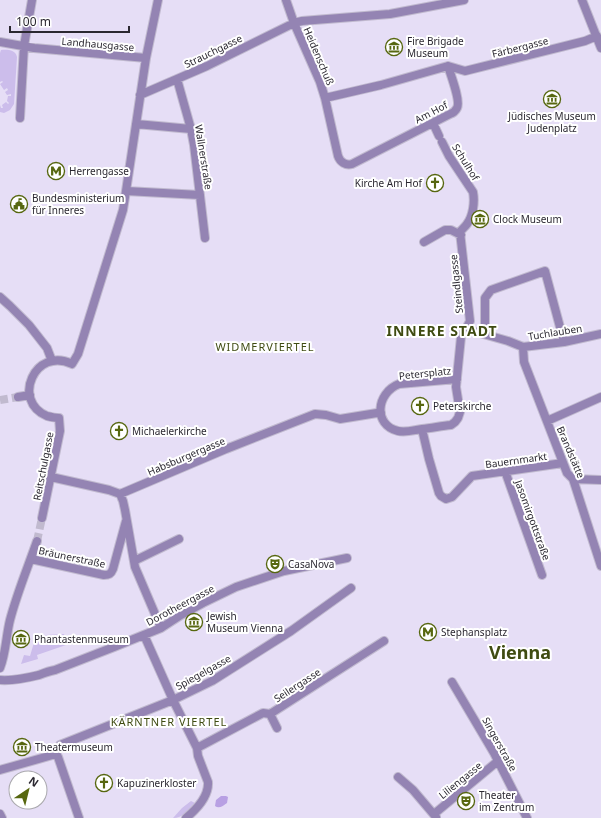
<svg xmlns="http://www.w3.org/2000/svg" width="601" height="818" viewBox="0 0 601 818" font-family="'Noto Sans',sans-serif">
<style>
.green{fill:#ccbdeb}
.water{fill:#b8a0e3}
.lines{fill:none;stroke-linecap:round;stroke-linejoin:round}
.minor-tunnel{stroke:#c1bacf;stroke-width:8;stroke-dasharray:8 4;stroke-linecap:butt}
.minor-casing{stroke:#c1bacf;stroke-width:10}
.minor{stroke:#9484b3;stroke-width:8}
.labels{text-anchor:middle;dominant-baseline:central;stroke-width:4;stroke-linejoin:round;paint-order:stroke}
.poi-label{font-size:10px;fill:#2b2831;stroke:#fff;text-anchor:start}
.street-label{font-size:10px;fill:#2b2831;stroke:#fff}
.neighbourhood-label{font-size:11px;letter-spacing:1px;fill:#3f4b12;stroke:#fff}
.district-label{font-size:14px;font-weight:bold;letter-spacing:1px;fill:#3f4b12;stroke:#fff}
.town-label{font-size:18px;font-weight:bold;fill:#3f4b12;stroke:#fff}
</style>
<rect width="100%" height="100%" fill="#e6def6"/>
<path class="green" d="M1,50C7,49 16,50 17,57L14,104L10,110L4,113L0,112V105L1,108H3L2,105L6,102L8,104L9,103L7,101L8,96H11V94L7,95L5,92L8,90L7,88L4,90L0,84L3,82L2,81L0,82V53Z
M64,634L66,640L65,641L66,645L37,655L38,659L21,664L24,655L30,656L36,636L42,637L46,635Z
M191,801L195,803C188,811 183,818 173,818L182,808Z"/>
<path class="water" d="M221,796H226L228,797L227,803C223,806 219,809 215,806L216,800Z"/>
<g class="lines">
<path class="minor-tunnel" d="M0,400L18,397
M37,541L42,518"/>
<g class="minor-casing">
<path id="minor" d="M286,0L294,23L320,82L325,98L338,156C340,162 346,166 352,164L450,114C453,113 456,110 457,108C461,101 450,73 448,66L381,85L325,98
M582,0L601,48
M0,42L34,48L146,58
M448,66L465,71L585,41L597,36
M177,79L191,129L194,145L205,238
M140,95L207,66L294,23L302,21L390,14L464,0
M20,118L24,46L32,0
M433,123L439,136
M136,124L191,129
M442,142L449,156L473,192C475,202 473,216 467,224C465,227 462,229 460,232L470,321L466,329L461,337L456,387L460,412L458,418L455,422L451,425C441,426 432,428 422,429C414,430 406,433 398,431C373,425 376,393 399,384L457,379
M126,191L200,195
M424,242L445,230H451L461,235
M0,297L10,306L29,325L47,348L52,361
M466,329L508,341L523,347L564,342L601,334
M485,334V298L491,290L545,271L564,342
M523,347L524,362L567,473L573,479L601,566
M18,397L30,395
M547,421L601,397
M422,429L429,459L439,493L441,496L446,499L452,497L472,476L563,463
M505,471L542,575
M51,477L109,490L120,494L226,449L315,414L326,415L340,419L377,413H381
M573,479L601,480
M120,494L123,501L125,510L135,567L161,628
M42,518L60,431L59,418C55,418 51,417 47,416C11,401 35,346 72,364L78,354L123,210L126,191L146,58L158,0
M31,559L104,575C109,575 111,574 113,569L126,521
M134,561L179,539
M144,635L173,700L197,748L198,756L208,782C209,797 197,809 186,818
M0,668C6,653 6,636 10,620C17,593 28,567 37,541
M0,680C13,681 27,678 39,675C44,673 49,671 55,670L114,647L161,628L181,615L203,603L236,587L284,571L347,558
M452,682L494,753L527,818
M270,714L277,728
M197,748L263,713L270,714L384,641
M56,754L60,745L173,700L212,681L291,631L351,588
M56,754L58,757L79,818
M0,770L56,754
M398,777L413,790L436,817
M0,814L2,818
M434,814L498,761"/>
</g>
<use href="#minor" class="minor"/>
</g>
<defs>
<g id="museum-ring" transform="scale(0.9)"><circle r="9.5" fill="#fff" stroke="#576710" stroke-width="1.5"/><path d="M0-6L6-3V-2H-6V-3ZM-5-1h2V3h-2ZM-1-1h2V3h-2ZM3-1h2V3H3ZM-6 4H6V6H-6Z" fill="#576710"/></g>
<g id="metro-ring" transform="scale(0.9)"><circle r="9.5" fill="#fff" stroke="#576710" stroke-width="1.5"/><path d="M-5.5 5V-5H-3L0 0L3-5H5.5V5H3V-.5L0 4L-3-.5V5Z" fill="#576710"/></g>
<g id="church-ring" transform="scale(0.9)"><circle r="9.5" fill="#fff" stroke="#576710" stroke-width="1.5"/><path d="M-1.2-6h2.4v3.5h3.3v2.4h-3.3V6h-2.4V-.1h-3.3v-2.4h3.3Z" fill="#576710"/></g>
<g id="civic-ring" transform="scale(0.9)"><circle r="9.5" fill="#fff" stroke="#576710" stroke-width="1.5"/><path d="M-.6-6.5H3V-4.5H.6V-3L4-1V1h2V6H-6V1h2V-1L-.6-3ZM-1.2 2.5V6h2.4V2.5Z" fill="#576710"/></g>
<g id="theatre-ring" transform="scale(0.9)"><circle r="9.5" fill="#fff" stroke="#576710" stroke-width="1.5"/><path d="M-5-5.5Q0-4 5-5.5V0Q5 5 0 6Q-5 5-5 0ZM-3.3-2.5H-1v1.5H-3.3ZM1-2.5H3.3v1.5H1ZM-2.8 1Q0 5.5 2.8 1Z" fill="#576710"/></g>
</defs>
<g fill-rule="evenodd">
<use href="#museum-ring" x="394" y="47"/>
<use href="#museum-ring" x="552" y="99"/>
<use href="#metro-ring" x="56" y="171"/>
<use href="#church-ring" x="435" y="183"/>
<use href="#civic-ring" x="19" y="204"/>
<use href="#museum-ring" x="480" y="219"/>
<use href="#church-ring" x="420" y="406"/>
<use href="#church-ring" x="119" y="431"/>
<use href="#theatre-ring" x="275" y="564"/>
<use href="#museum-ring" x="194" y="622"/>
<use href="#metro-ring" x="428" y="632"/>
<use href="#museum-ring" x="21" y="639"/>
<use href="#museum-ring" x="22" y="747"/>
<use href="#church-ring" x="104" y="783"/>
<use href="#theatre-ring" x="466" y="801"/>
</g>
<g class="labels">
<g class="poi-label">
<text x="407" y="41">Fire Brigade<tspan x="407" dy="12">Museum</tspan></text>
<text x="552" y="116" text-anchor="middle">Jüdisches Museum<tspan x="552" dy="12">Judenplatz</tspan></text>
<text x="69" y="171">Herrengasse</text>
<text x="422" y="183" text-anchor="end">Kirche Am Hof</text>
<text x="32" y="198">Bundesministerium<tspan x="32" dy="12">für Inneres</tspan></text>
<text x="493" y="219">Clock Museum</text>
<text x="433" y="406">Peterskirche</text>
<text x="132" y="431">Michaelerkirche</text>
<text x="288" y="564">CasaNova</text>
<text x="207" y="616">Jewish<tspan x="207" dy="12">Museum Vienna</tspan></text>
<text x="441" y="632">Stephansplatz</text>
<text x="34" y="639">Phantastenmuseum</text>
<text x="35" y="747">Theatermuseum</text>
<text x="117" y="783">Kapuzinerkloster</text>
<text x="479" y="795">Theater<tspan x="479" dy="12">im Zentrum</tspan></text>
</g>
<g class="street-label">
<text transform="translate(98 44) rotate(5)">Landhausgasse</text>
<text transform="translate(520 47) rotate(-14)">Färbergasse</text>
<text transform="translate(213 51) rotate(-26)">Strauchgasse</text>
<text transform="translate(319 56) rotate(67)">Heidenschuß</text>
<text transform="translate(431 112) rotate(-28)">Am Hof</text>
<text transform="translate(204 157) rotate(81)">Wallnerstraße</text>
<text transform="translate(466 162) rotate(58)">Schulhof</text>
<text transform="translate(456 284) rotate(-96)">Steindlgasse</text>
<text transform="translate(555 332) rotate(-9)">Tuchlauben</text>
<text transform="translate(425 373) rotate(-6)">Petersplatz</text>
<text transform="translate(571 452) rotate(67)">Brandstätte</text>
<text transform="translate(186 456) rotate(-23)">Habsburgergasse</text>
<text transform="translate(516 460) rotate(-8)">Bauernmarkt</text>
<text transform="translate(43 466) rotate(-79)">Reitschulgasse</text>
<text transform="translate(533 520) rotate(70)">Jasomirgottstraße</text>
<text transform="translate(72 557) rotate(12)">Bräunerstraße</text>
<text transform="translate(180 605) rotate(-28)">Dorotheergasse</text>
<text transform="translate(203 672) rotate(-29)">Spiegelgasse</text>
<text transform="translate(297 685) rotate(-33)">Seilergasse</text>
<text transform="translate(500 744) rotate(61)">Singerstraße</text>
<text transform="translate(460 780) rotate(-39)">Liliengasse</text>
</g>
<g class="neighbourhood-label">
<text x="265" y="346">WIDMERVIERTEL</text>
<text x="169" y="721">KÄRNTNER VIERTEL</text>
</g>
<g class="district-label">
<text x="442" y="330">INNERE STADT</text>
</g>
<g class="town-label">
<text x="520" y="652">Vienna</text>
</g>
</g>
<g transform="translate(28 790) rotate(35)"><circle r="19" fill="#ffffff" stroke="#aaa9ad"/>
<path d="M0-3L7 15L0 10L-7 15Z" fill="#576710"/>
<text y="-6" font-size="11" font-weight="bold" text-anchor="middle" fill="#2b2831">N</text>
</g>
<path d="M10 26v6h119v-6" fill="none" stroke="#2b2831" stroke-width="2"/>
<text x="16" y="26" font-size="12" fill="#2b2831" stroke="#ffffff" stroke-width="3" paint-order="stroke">100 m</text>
</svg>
